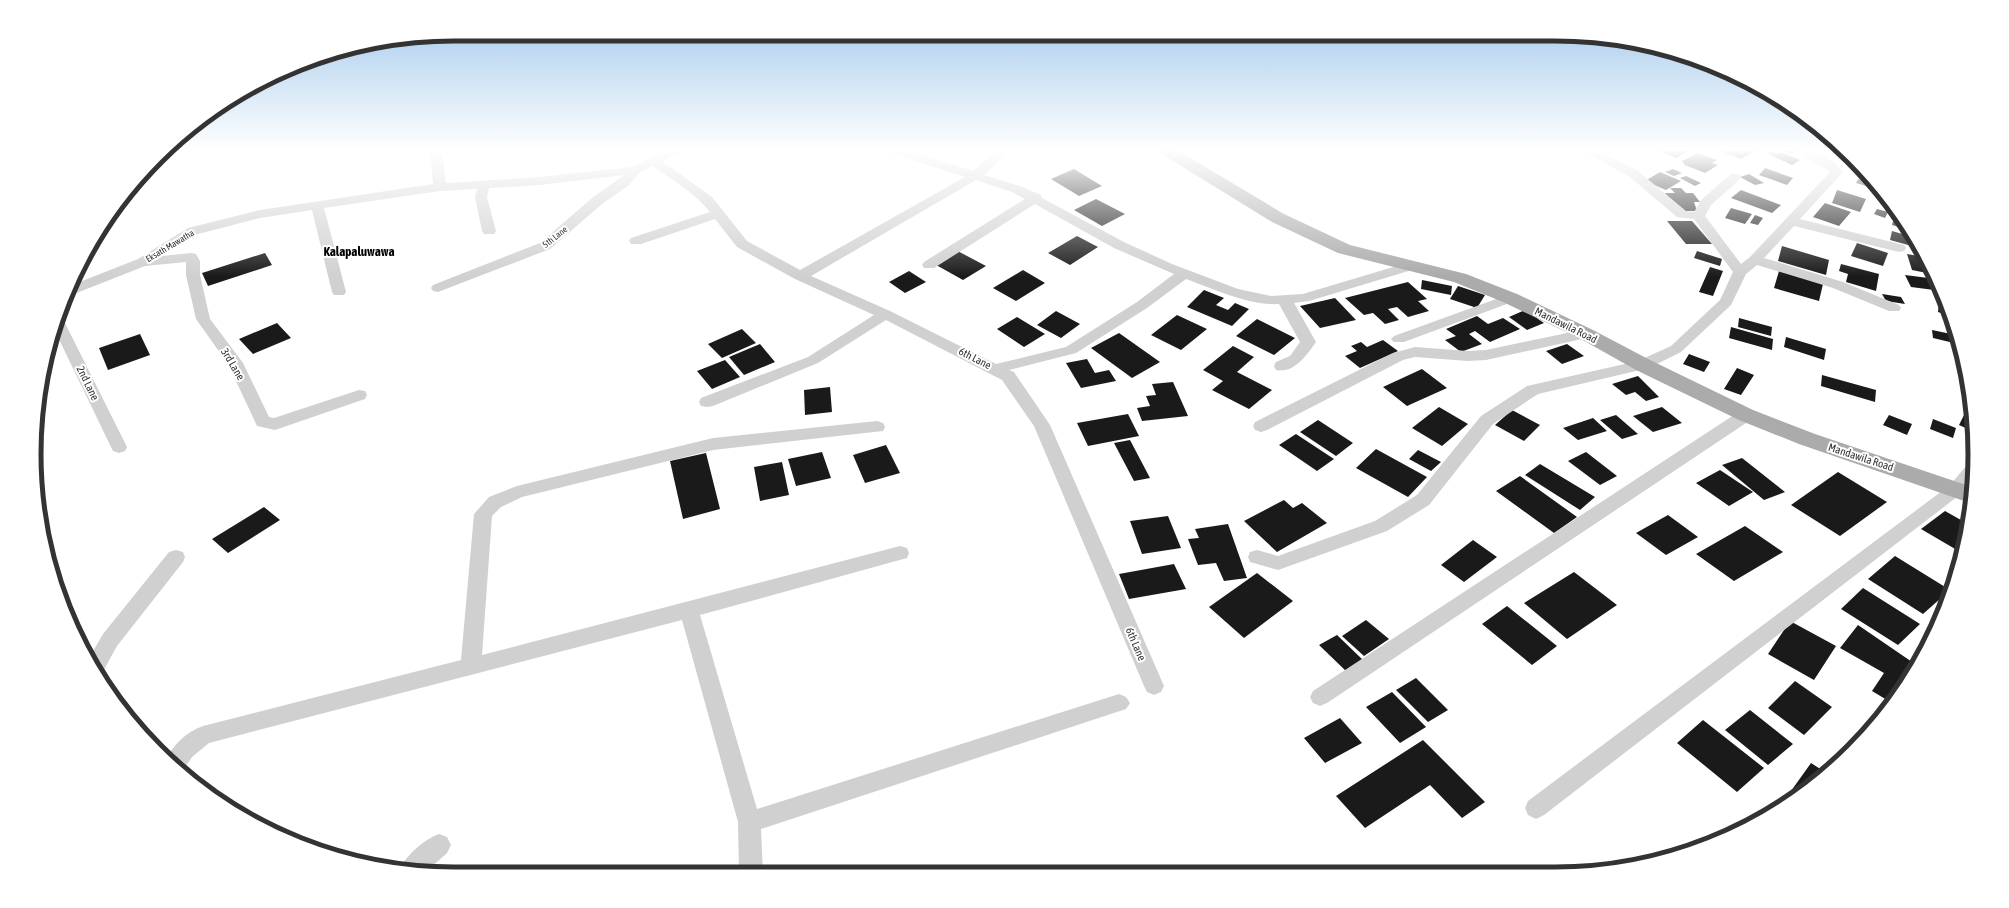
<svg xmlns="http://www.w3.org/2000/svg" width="2009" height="908" viewBox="0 0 2009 908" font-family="'Asap Condensed',sans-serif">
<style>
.building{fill:#1a1a1a}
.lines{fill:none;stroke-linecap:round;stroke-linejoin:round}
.street{fill:#d0d0d0;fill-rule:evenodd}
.primary{fill:#ababab;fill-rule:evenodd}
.labels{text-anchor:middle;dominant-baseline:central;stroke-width:4;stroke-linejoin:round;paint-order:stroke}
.far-street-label{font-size:9px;fill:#333;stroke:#fff}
.street-label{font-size:11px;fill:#333;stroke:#fff}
.quarter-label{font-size:13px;font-weight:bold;fill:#000;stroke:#fff}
.rim{fill:none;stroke:#333;stroke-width:5}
</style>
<rect width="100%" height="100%" fill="#fff"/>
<path class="building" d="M1657,150H1685L1688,151L1676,158Z
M1718,150H1757L1741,159Z
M1780,150H1798L1791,154Z
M1772,151L1778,154L1781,152L1800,160L1792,165L1768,154Z
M1698,153L1717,160L1712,163L1718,165L1705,173L1685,165L1682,161Z
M1765,168L1793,178L1787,185L1759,175Z
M1074,169L1102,186L1079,196L1051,179Z
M1673,169L1682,173L1674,176L1665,172Z
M1660,172L1681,181L1666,190L1645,181Z
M1749,174L1764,183L1755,185L1740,177Z
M1686,176L1701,183L1695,186L1680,178Z
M1858,179L1873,183L1879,190L1856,183Z
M1670,188H1681L1686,193H1693L1700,202H1694L1697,211H1680L1665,193H1675Z
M1741,190L1781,205L1772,213L1731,198Z
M1837,190L1866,199L1860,212L1832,203Z
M1096,199L1125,214L1102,226L1074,210Z
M1825,203L1851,212L1839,226L1813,217Z
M1731,208L1752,214L1745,224L1725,218Z
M1894,208L1904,220L1905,222L1891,219Z
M1877,209L1888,212L1885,218L1874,214Z
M1755,215L1763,218L1758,225L1750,223Z
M1667,221H1692L1712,244H1686Z
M1893,221L1906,225L1909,230L1892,225Z
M1892,231L1913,237L1919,248L1890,240Z
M1077,236L1098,247L1070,265L1048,253Z
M1857,243L1888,253L1883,266L1851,256Z
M1782,246L1829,260L1826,275L1778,261Z
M952,248L986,266L963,280L929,261Z
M1697,251L1722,259L1720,266L1694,258Z
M265,253L272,265L208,286L202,273Z
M1907,254L1924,257L1932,274L1912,270Z
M1841,264L1879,274L1876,291L1846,282L1848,274L1839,271Z
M1710,267L1723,271L1713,296L1699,292Z
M1023,270L1045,283L1016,301L993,288Z
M909,271L926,282L905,293L889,282Z
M1779,271L1823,284L1819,301L1774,288Z
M1905,275L1936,279L1942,291L1911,287Z
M1422,280L1452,286L1451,295L1421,289Z
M1408,282L1427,299L1418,301L1429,311L1408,317L1397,307L1388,309L1399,320L1385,324L1373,313L1364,315L1345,298Z
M1458,286L1485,295L1477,308L1450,299Z
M1204,290L1224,298L1216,305L1228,310L1235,303L1249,309L1232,326L1187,307Z
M1882,294L1901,297L1905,304L1886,301Z
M1335,298L1356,320L1320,328L1300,306Z
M1939,303L1947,305L1950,316L1938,312Z
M1525,310L1544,323L1527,330L1509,317Z
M1056,311L1080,324L1061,338L1037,325Z
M1177,315L1207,329L1181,350L1151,335Z
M1477,316L1488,324L1503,318L1520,329L1490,342L1475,331L1469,334L1482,344L1461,352L1445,340L1456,336L1446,329Z
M1017,317L1045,334L1024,347L997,329Z
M1739,318L1772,327L1771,336L1738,327Z
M1257,319L1295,338L1274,355L1236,336Z
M277,323L291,338L253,354L239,339Z
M1731,327L1773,339L1772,350L1729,338Z
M742,329L756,343L722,358L708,344Z
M1932,330L1956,335L1958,344L1933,338Z
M1119,333L1160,362L1132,378L1091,348Z
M140,334L150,355L108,370L99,348Z
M1786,337L1826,349L1824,360L1784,347Z
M1383,340L1398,351L1360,368L1345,356L1357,351L1351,346L1361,342L1367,347Z
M760,344L775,362L744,375L729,357Z
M1567,344L1584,356L1562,364L1546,351Z
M1233,346L1254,357L1237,372L1272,390L1249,409L1212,390L1223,381L1203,370Z
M1689,354L1710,362L1704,372L1683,364Z
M1087,359L1095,373L1109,370L1116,381L1081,388L1066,363Z
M725,360L740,377L712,389L697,371Z
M1737,368L1754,375L1741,395L1724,389Z
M1422,369L1447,388L1407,406L1383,387Z
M1822,375L1876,390L1875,402L1821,386Z
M1638,376L1659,397L1646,401L1635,392L1626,395L1612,384Z
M1173,382L1188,416L1142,421L1137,408L1150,406L1146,396L1156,395L1152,384Z
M830,387L832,412L805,415L804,390Z
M1439,407L1468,424L1442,446L1412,428Z
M1662,407L1682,423L1653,432L1633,416Z
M1512,410L1540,425L1524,441L1495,425Z
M1965,413L1971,416L1972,427L1970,430L1959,425Z
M1128,414L1139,436L1088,446L1077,423Z
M1616,415L1638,434L1622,439L1600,420Z
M1889,415L1912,424L1907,435L1883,425Z
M1593,418L1607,431L1578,440L1563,428Z
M1933,419L1956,428L1953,438L1930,429Z
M1318,420L1353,443L1336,456L1300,432Z
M1296,434L1334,459L1317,471L1279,445Z
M1130,440L1150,478L1134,481L1114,443Z
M886,445L900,473L865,483L853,455Z
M1376,449L1427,477L1408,497L1356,468Z
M1418,450L1441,462L1431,471L1409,459Z
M822,452L831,478L796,486L788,459Z
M1586,452L1617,476L1600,485L1568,461Z
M706,453L720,509L683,519L670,461Z
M1742,458L1785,492L1764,500L1722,465Z
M782,462L789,495L760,501L754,467Z
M1540,464L1595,497L1580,510L1525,475Z
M1720,470L1753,492L1729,506L1696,483Z
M1838,472L1887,502L1840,536L1791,505Z
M1520,476L1577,517L1554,533L1496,491Z
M1284,500L1293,508L1302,503L1327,523L1277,552L1244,521Z
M264,507L280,520L228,553L212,539Z
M1945,511L1968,524L1962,553L1921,529Z
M1668,515L1698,537L1666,555L1636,533Z
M1168,516L1181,548L1142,554L1130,521Z
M1228,524L1247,578L1224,581L1216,563L1198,565L1188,539L1199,538L1195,529Z
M1745,526L1783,552L1734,581L1696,554Z
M1473,540L1497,557L1464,582L1441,565Z
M1895,556L1950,590L1923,614L1868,579Z
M1174,564L1186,589L1129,599L1119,574Z
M1574,572L1617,605L1567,639L1524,603Z
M1257,573L1293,601L1244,638L1209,607Z
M1863,588L1920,624L1898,645L1841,609Z
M1507,606L1557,646L1532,665L1482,624Z
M1366,620L1389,639L1364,656L1342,636Z
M1790,621L1836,646L1814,680L1768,654Z
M1858,625L1915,664L1892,703L1872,691L1884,673L1840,648Z
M1337,635L1364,661L1347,672L1319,645Z
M1416,678L1448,710L1428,722L1396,690Z
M1795,681L1832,707L1804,735L1768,708Z
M1392,692L1426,727L1400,743L1366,707Z
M1750,710L1793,744L1768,765L1725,730Z
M1340,718L1362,743L1325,763L1304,738Z
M1703,720L1764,768L1737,792L1677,743Z
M1423,740L1485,802L1462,818L1430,785L1365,828L1336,796Z
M1811,763L1825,772L1811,787L1781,805Z"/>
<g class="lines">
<path class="street" d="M430,150H442L446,183L540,177L632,167L666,150H681L679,153L662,161L712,197L747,241L800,270L965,177L890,153L888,150H906L973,171L998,150H1011L984,175L1020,186L1041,195L1042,198L1124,242L1172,264L1238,289L1271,296L1303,294L1410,262L1415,263L1417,266L1415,269L1309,301L1294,303L1316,342C1307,355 1294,374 1276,370L1274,366L1276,362L1290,356L1300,342L1279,304C1249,306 1214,289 1186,279L1147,308L1076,353L1009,370L1014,372L1050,425L1164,686L1161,692L1154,695L1147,692L1144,686L1034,426L1002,380L886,320L818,363L713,406L707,407L701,406L699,402L701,398L808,357L874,315L795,279L737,247L715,219L641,244H631L629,241L631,238L710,212C695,193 673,180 652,166L639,173L629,185L602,204L550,249L438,292L433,291L431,288L433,285L540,243L592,198L624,175L540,185L489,188L487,197L496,231L494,234H484L482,231L475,197L477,189L440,191L324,208L346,292L344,295H334L332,292L312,210L260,218L198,234L162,256L191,253L196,254L200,261V275L210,319L243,363L269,417L274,418L359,390L365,391L367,395L365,399L275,430L257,426L228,364L196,319L186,275V262L145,266L74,294L67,295L72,285L138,259L188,228L260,210L433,184ZM976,180L1012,192L1025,199L924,262L922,265L924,268H934L1035,204L1114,248L1174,274L1137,302L1066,347L996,364L890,311L811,276Z
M1582,150H1597L1638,171L1686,211L1694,212L1701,200L1731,174H1739L1741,177L1739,180L1711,205L1705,216L1741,264L1750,257L1830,172L1808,158L1803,152L1804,150H1817L1816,152L1835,163L1843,172L1800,219L1904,245L1906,248L1904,251L1899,252L1794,226L1764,258L1843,282L1899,305L1901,308L1899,311H1889L1833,288L1757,265L1746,274L1731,305L1681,352L1649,368L1538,394L1493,424L1429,505L1387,531L1278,570L1250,562L1248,557L1250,552L1257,550L1278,556L1375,521L1417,495L1481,416L1527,386L1638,361L1671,346L1720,300L1733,272L1694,219L1677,217L1630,177Z
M1510,294L1515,295L1517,298L1515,301L1404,342H1394L1391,339L1394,336Z
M58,315L63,319L127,447L125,451L119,453L113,451L111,447L54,329Z
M1586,329L1591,331L1594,334L1591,337L1486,360L1468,361L1415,357L1403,360L1267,430L1261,432L1255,430L1253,426L1255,422L1393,353L1415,347L1468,351L1486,350Z
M1746,410L1752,411L1754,415L1752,419L1327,703L1320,706L1313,703L1310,697L1313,691L1740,411Z
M877,421L883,423L885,427L883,431L713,450L522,497L501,507L492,516L482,655L900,546L907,548L909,553L907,558L700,615L757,809L1119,694L1126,697L1130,703L1126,709L761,829L763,873H739L738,822L682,620L209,743L192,757L181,773L166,758C175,744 186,732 203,726L461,660L474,514L489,497L517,486L713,438Z
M1974,463L1972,481L1962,493L1544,815L1536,819L1528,815L1525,808L1528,801L1950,485L1967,465Z
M176,550L183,552L185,557L183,562L117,646L101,675L99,676L88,660L103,634L169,552Z
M439,834L447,837L451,845L447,853L427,871L400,869C406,855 425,839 439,834Z"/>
<path class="primary" d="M1158,150H1177L1284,214L1350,245L1466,274L1517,294L1593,330L1650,360L1753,410L1815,434L1972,487L1970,503L1799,444L1739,420L1636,370L1579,338L1503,302L1454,282L1338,253L1272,222L1160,153Z"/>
</g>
<linearGradient id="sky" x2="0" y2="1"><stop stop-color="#9ec6ea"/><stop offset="0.54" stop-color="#fff"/><stop offset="1" stop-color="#fff" stop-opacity="0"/></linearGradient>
<rect width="2009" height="277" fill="url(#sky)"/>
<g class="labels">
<g class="far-street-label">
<text transform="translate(555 237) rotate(-38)">5th Lane</text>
<text transform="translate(170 246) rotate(-31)">Eksath Mawatha</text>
</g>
<g class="street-label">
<text transform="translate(1566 325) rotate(26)">Mandawila Road</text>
<text transform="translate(975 358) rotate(27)">6th Lane</text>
<text transform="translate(233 364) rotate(59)">3rd Lane</text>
<text transform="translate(88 383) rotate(64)">2nd Lane</text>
<text transform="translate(1861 457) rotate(18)">Mandawila Road</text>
<text transform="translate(1136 644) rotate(67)">6th Lane</text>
</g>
<g class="quarter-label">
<text x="359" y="251">Kalapaluwawa</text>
</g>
</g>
<path d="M0 0H2009V908H0ZM454 41H1555A413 413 0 0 1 1968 454V454A413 413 0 0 1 1555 867H454A413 413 0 0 1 41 454V454A413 413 0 0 1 454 41Z" fill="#fff" fill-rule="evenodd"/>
<path class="rim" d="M454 41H1555A413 413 0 0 1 1968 454V454A413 413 0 0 1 1555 867H454A413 413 0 0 1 41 454V454A413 413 0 0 1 454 41Z"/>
</svg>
